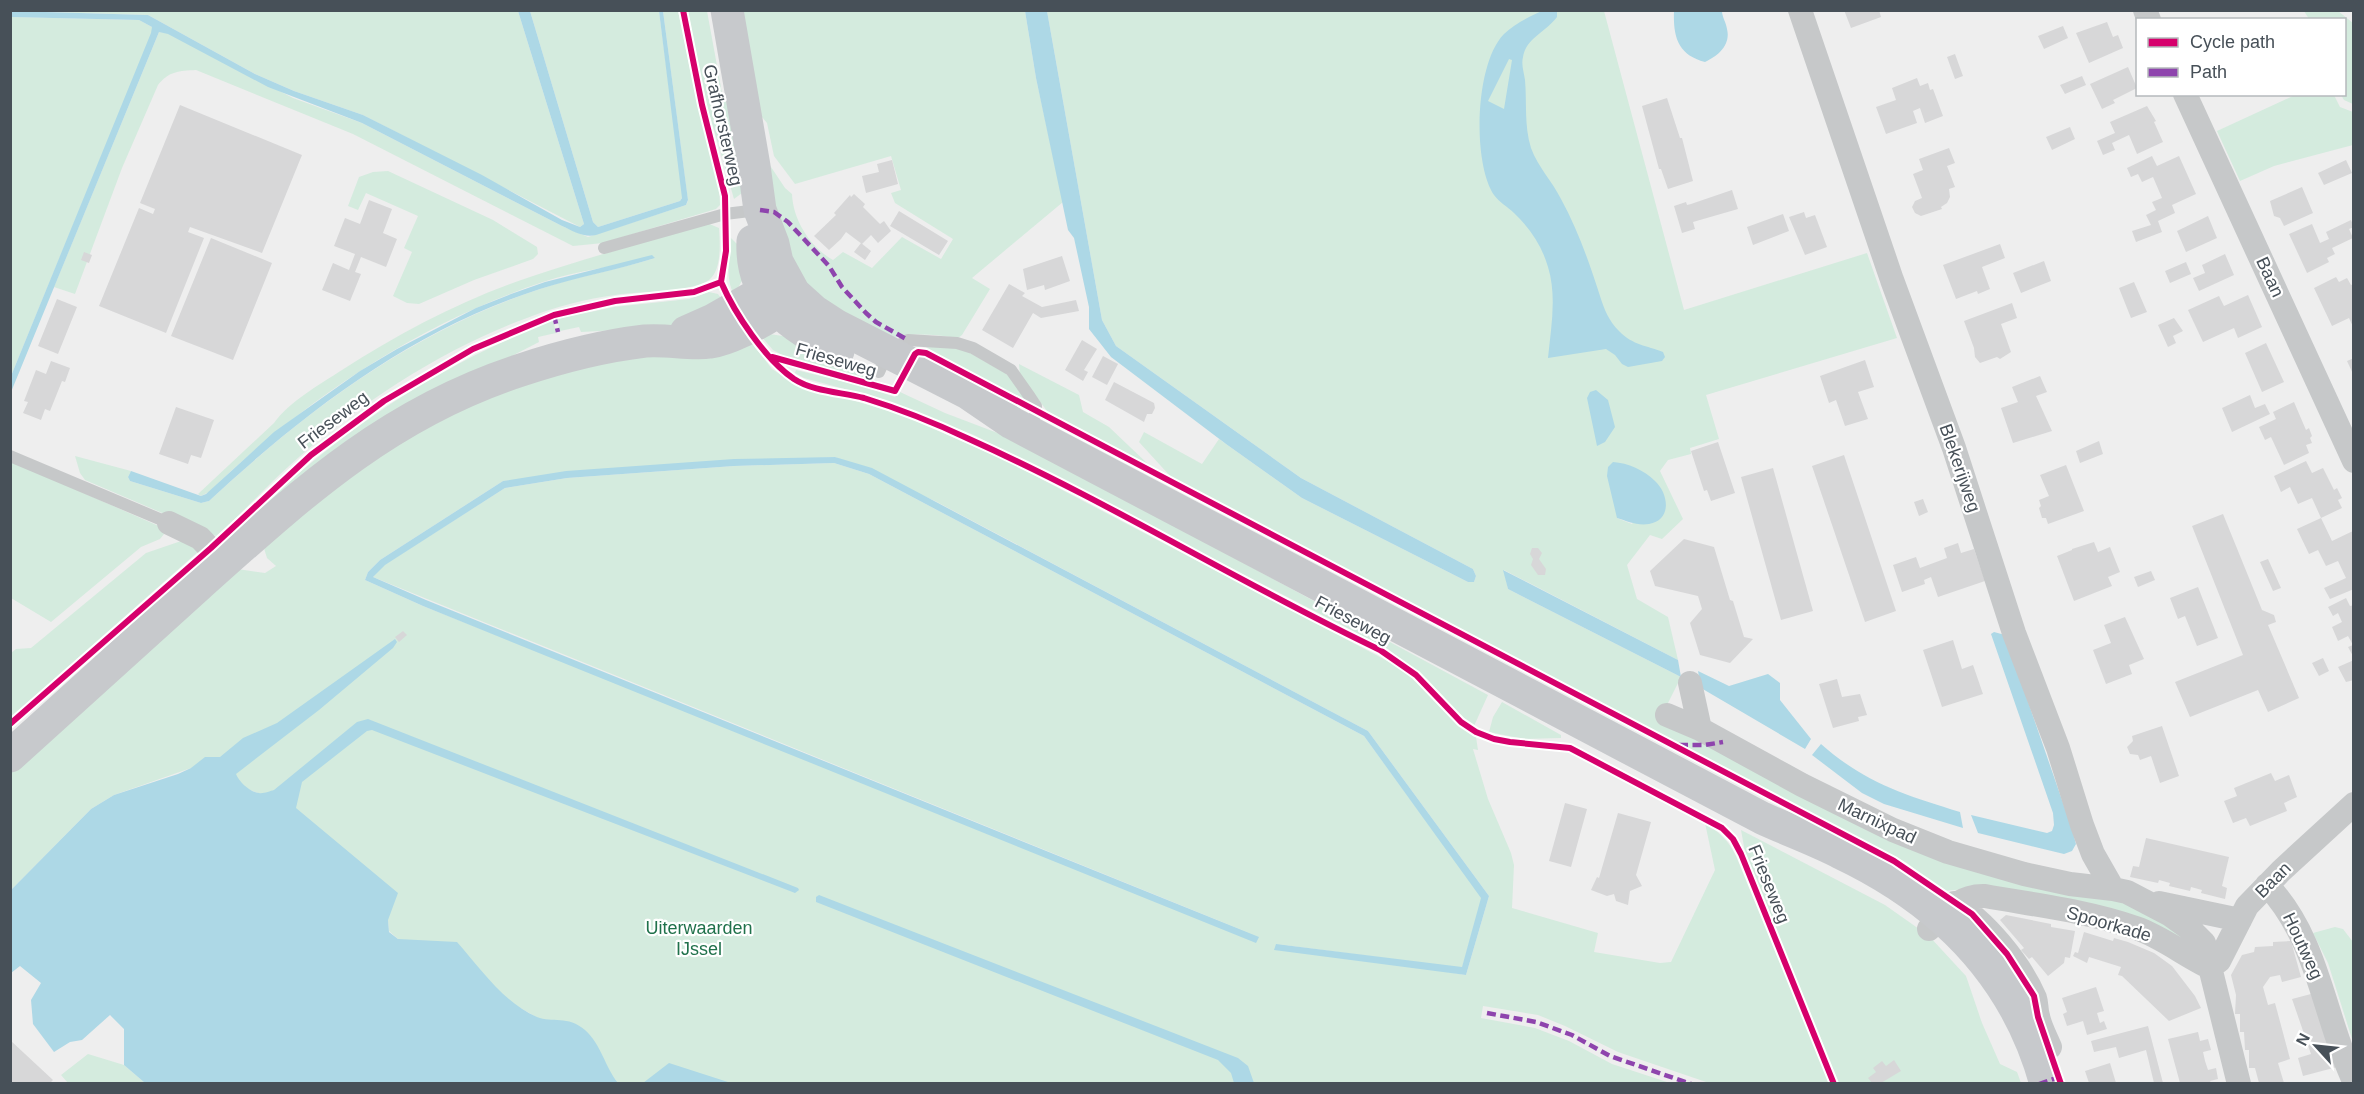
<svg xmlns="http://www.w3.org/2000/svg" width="2364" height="1094" viewBox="0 0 2364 1094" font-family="Helvetica,sans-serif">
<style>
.green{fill:#d4ebde;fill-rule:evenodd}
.water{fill:#add8e6;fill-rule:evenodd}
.building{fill:#d7d7d8}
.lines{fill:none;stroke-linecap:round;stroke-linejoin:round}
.service{stroke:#c6c8c9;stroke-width:12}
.minor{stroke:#c6c8c9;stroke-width:24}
.secondary{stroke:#c7c9cc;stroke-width:33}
.quiet{stroke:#8e44ad;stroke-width:4.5;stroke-dasharray:9 4.5;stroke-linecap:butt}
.cycleway-casing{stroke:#fff;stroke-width:10}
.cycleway{stroke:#d6006c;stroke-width:6}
.labels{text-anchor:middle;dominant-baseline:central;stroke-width:4.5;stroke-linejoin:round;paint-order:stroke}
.street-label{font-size:18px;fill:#475058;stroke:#fff}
.park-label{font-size:18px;fill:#20714b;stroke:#fff}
</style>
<rect width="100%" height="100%" fill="#eee"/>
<path class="green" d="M11,11H518L584,224L580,227L363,115L294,91L255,74L148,15Z
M530,11H659L683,196L680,201L598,227L593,222Z
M663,11H678L697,103L719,186L720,205L716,209L603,243L573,246L353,134L196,70C179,71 169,71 158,85L122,168L75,294L54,287L159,32L168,33L293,98L362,123L562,226L588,237L686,205L688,201Z
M688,11H707L722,93L736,124L742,193L734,199L706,102Z
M738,11H1025L1036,78L1063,202L972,278L990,289L962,335L958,338C934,335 909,331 886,341L816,302L780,237L769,164L785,188L792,194C793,220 810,247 833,260L843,252L872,268L902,237L941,259L953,239L895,203L891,193L901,190L891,156L795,184L774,156L767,123L756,110Z
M1047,11H1604L1684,310L1867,253L1897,338L1706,395L1719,439L1690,448L1691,454L1668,460L1660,471L1683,519L1662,539L1650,535L1627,565L1637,599L1668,617L1678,660L1504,570L1508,589L1681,677L1660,719L1866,825L2131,903L2193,942L1976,888L1943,891L1907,863L1171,477L1139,442L1144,432L1202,464L1219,439L1302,498L1468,582H1474L1476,576L1473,569L1301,478L1116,346L1102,320ZM1655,481L1632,524L1617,518Z
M2304,11H2338L2353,23V104L2344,100L2341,95L2344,94V20L2309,19Z
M11,17L139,20L152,27V33L11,376Z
M2295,95H2334L2340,107L2353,112V145L2274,166L2240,181L2217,131Z
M388,171L493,220L537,247L538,254L533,259L474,280L419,304L407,303L393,296L412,252L404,248L418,216L366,193L358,210L348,206L359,177L373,172Z
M707,223L719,228C720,242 722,270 709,280C690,293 638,291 615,295C584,299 555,307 527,318C447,347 363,401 299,457C270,482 245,511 216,536L85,480L80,473L75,456L131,471L128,477L130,481L201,503L209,501C307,410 411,332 540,289C578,276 617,270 655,258C618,266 579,270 543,282C417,324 304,400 209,492L201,496L198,494L274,423C290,401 319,385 342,370C401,332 465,298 533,276C590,257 649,241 707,223Z
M730,237L737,244L744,277L734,295C724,275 731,258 730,237Z
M709,292L718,294L723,301L673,327L581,332L579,327L560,331L557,319L614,307L689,299Z
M553,320L556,333L538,337L539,342L508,358L236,531C334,435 425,372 553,320Z
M769,334L797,338L881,383L790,359L773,350L761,336Z
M748,338L772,369L792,382L821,393L852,400L902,415L1009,462L1397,666L1424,688L1457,724L1476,737L1478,750L1473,749L1488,799L1511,853L1514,865L1512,908L1598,933L1594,952L1660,963L1671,962L1715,870L1705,823C1719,832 1729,841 1736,856L1829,1083H1709L1618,1052L1565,1026L1538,1015L1483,1006L1481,1018L1535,1028L1569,1041L1612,1064L1670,1083H575L538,1018L398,939L389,931L388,920L258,793L191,768L114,795L91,809L11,890L10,770L237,569L265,573L276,566L267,558L263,545L373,456L477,400L577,367ZM835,457L935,501L1368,731L1489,896L1466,975L1276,944L1462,968L1482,898L1364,736L869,474L834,463L734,466L567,478L505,488L384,565L373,577L1259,937L423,606L365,580L368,572L380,560L503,481Z
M928,347H946L965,350L1005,373L1012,379L1026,401L926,348Z
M1019,364L1079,395L1083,412L1109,427L1150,466L1047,411L1020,375Z
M796,370L862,386L895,397L900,392L945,413L1016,440L1488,695L1474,726L1457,712L1427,679L1388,649L974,435L885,400L804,378L795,373Z
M11,461L161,527L164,534L160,539L141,547L51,622L11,598Z
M187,539L200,550L11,717V653L16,649L31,648L146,553Z
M1502,702L1561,735V738L1524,739L1489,732L1493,717Z
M1741,830L1885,905L1929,936L1966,976L1982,1023L2000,1064L2017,1072L2021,1083H1839L1745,852Z
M2335,927L2343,929L2353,942V1042L2328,963L2313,933Z
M88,1054L124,1065L145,1083H68L61,1075Z"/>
<path class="water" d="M1544,10L1557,11V17C1546,32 1526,38 1523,57C1521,65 1524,72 1525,80C1527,103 1524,125 1531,148C1538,167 1552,181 1561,199C1578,230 1589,262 1600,296C1604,309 1609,321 1619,331C1634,346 1646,345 1663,352L1665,357L1662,361L1628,367L1622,364L1615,355L1606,349L1548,358C1551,328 1557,296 1548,267C1542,246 1530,228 1514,213C1508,207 1499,202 1494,195C1472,162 1475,63 1504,34C1515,23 1531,16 1544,10ZM1509,59L1512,60L1504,109L1488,101Z
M11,11L148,15L255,74L294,91L363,115L482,175L562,220L580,227L584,224L518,11H530L593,222L598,227L680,201L682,198L659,11H663L688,200L686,205L596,235C584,238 573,231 562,226L362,123L268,87L168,34L159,32L11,392V376L151,33L152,27L139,20L11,17Z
M1025,11H1047L1102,320L1116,346L1301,478L1473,569L1476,576L1474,582H1468L1302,498L1226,444L1111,357L1089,329V307L1074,238L1068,230L1036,78Z
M1674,11H1722C1722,17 1726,22 1727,29C1731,45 1718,56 1705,62C1678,55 1673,37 1674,11Z
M652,255L655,258C617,270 578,277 540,289C412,330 306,411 209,501L201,503L130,481L128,477L131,471L201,496L206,494L274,432L360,371L397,349L476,308L511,294L545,282Z
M1596,390L1608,400L1615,427L1605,442L1597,446L1587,398L1590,392Z
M835,457L872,468L1368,731L1489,896L1466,975L1274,950L1276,944L1462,967L1481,898L1364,736L869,474L834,463L734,466L567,478L505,488L385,565L373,577L426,600L1259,937L1256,943L423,606L365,580L368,572L380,560L503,481L566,471L734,459Z
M1613,462C1628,463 1644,470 1655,481C1669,494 1672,520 1649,524C1637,526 1627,521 1617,518L1607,476L1608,467Z
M1503,570L1678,660L1681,677L1508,589Z
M1994,632L2005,635L2072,829L2076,844L2072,851L2064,854L1978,833L1971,815L2047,833L2052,831L2054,825L2053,813L1991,634Z
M395,639L397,642L393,648L319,710L236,774C239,782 250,792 259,793C263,794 270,791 274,790L357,722L368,719L798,888L799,890L795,893L372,730L367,731L302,782L296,808L398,893L388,920L389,932L398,939L457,942C480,968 504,1003 537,1017C552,1023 568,1015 585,1030C601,1044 605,1067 618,1083H145L124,1065V1029L110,1015L82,1040L70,1042L54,1052L33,1024L31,1000L41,983L20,966L11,973V890L91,809L114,795L178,774L191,768L205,757H220L243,738L277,723Z
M1698,671L1729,686L1768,674L1780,683V700L1811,739L1805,749L1701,688Z
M1821,744C1865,783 1905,795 1960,812L1963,828L1884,804L1862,793L1812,755Z
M819,895L1238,1058L1248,1066L1254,1083H1234L1231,1073L1218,1060L816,902V897Z
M669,1063L731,1083H643Z"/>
<path class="building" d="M1844,10H1879L1881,17L1851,28Z
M2107,22L2113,37L2118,35L2123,48L2089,63L2076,33Z
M2063,26L2068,38L2044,49L2038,36Z
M1955,54L1963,76L1955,79L1947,57Z
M2128,67L2137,88L2113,100L2115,103L2102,109L2090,84Z
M2082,76L2086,85L2065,94L2060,85Z
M1917,78L1920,86L1928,83L1930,90L1933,89L1943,116L1925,123L1920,108L1913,111L1917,123L1886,134L1876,107L1896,100L1892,88Z
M1667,98L1680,138H1682L1693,181L1668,189L1661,169H1659L1642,106Z
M180,105L302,155L262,253L190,227L188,232L204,238L166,333L99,306L139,208L153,214L155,209L140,203Z
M2147,106L2156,121L2154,122L2163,142L2137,154L2129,135L2112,143L2115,150L2103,155L2097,141L2115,133L2110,122Z
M2070,127L2075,139L2052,150L2046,137Z
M1949,148L1955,163L1947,166L1955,187L1949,189L1950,197L1947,203L1941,207L1942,209L1921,216L1915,213L1912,207L1915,201L1922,198L1913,174L1923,170L1919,159Z
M2152,156L2157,166L2179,156L2196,194L2172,205L2175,213L2158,221L2162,232L2136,242L2132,231L2151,225L2146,215L2156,210L2152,202L2162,198L2153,177L2142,182L2138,174L2131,177L2127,168Z
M892,160L898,184L866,193L862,176L879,172L877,164Z
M2346,160L2352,173L2324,185L2318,173Z
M2302,187L2313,213L2284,226L2280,218L2274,216L2270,201Z
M1732,190L1738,209L1693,222L1695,229L1682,233L1674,206L1686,202L1687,205L1691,204Z
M854,194L865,204L863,207L880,224L884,221L891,231L878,243L871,235L862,244L846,232L841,239L829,250L814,236L836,215L834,213L850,195L851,197Z
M369,200L392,209L383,233L397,239L386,267L361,257L355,272L361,274L350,301L322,290L333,263L349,270L355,254L334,246L345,218L360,224Z
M899,211L948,241L939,255L890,226Z
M1804,212L1806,218L1815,215L1827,247L1805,255L1789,217Z
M1783,214L1789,231L1753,245L1747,227Z
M2208,216L2217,238L2186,252L2177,231Z
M2351,220L2354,227L2349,229L2353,238L2332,248L2335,254L2327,258L2329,262L2307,273L2289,234L2312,224L2320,243L2329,239L2326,232Z
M211,238L272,263L233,360L171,336Z
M861,243L871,251L865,260L854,252Z
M2000,244L2005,258L1982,267L1990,289L1978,294L1977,291L1956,299L1943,265Z
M84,252L92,255L89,263L81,260Z
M2225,254L2234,275L2199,291L2193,278L2205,273L2202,265Z
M1062,256L1070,281L1045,290L1044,285L1027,290L1023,269Z
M2044,261L2051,281L2021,293L2013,273Z
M2186,262L2191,274L2170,283L2165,271Z
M2336,277L2339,282L2347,278L2351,285L2354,284V329L2349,318L2332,326L2314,288Z
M2134,282L2147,312L2131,318L2119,288Z
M1009,284L1025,293L1022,296L1042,307L1076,300L1079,311L1041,318L1033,313L1013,348L982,330Z
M2248,295L2262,327L2238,338L2234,328L2203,342L2188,310L2219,296L2224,306Z
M57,299L77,307L58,354L38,346Z
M2012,303L2017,318L2001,324L2011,352L2000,359L1997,357L1980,363L1975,357L1974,348L1964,321Z
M2174,318L2183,331L2173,336L2176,343L2168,347L2158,325Z
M1082,340L1097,349L1084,370L1088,372L1083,381L1065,370Z
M2266,343L2284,382L2262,392L2245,353Z
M1103,356L1118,364L1107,385L1092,377Z
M2354,358V376L2347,361Z
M1865,360L1874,387L1858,392L1868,419L1845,426L1836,400L1829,403L1820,376Z
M51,361L70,368L65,382L62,381L50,411L45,409L41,420L23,413L28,402L24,401L36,370L46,374Z
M2040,376L2047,392L2036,396L2052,431L2013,443L2001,408L2018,402L2012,387Z
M1114,382L1154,403L1155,408L1152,414H1147L1144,422L1105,400Z
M2250,395L2255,408L2265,404L2270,414L2232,432L2222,408Z
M2294,402L2306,430L2309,428L2312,436L2310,438L2312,443L2306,445L2309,453L2284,465L2271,437L2265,440L2259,427L2276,419L2273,412Z
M176,407L214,420L201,458L191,455L188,464L159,454Z
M2099,441L2103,454L2080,463L2076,451Z
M1718,442L1735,493L1711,501L1707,490L1704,491L1691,451Z
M1844,455L1896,611L1865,622L1812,466Z
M2306,461L2312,473L2323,468L2334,490L2337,488L2342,498L2338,500L2342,508L2321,518L2312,498L2298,504L2290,487L2281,492L2274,476Z
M2066,465L2084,511L2048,524L2046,518H2042L2039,508L2041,506L2039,500L2049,496L2040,475Z
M1773,468L1813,611L1781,620L1741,477Z
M1923,499L1928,512L1919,516L1914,502Z
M2223,514L2262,610L2274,615L2276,622L2268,625L2299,698L2268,712L2258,690L2190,717L2175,682L2243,655L2192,526Z
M2321,518L2332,541L2353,531L2354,533V589L2330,599L2324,588L2346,578L2338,561L2326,566L2318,550L2309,554L2297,529Z
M1684,539L1714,547L1730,600L1733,601L1744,637L1753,639L1730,663L1700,655L1690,623L1702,609L1698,596L1655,586L1650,571Z
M2094,542L2098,552L2110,547L2120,572L2108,577L2112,586L2074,601L2057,556L2072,550V549Z
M1958,543L1961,553L1974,549L1985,581L1938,597L1931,577L1924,580L1925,584L1902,592L1893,565L1916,557L1920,568L1947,558L1944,548Z
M1532,548H1538L1542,553L1539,559L1546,569L1545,575H1538L1531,565L1533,559L1530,554Z
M2268,559L2281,588L2273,591L2260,562Z
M2151,571L2155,580L2138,587L2134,577Z
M2198,587L2218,638L2197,646L2185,616L2178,619L2170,598Z
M2346,598L2350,606L2354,605V658L2348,647L2353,645L2348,636L2338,641L2332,627L2342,622L2338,613L2333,616L2328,607Z
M2125,617L2144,659L2129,665L2132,674L2106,684L2093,650L2111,643L2104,625Z
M403,631L407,635L399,642L395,637Z
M1953,640L1962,669L1973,665L1983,694L1942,707L1923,650Z
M2323,658L2329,671L2319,676L2312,663Z
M2354,660V680L2346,682L2338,667Z
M1837,679L1842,697L1860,694L1867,715L1858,717L1859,721L1833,728L1819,684Z
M2162,726L2179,776L2160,783L2151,756L2140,760L2138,755L2130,754L2127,747L2133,741L2132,736Z
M2271,773L2275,781L2289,775L2297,797L2284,803L2287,811L2250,826L2246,818L2233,823L2224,801L2237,796L2234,788Z
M1565,803L1587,809L1571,867L1549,861Z
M1618,813L1651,822L1636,875L1642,886L1630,891L1628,905L1616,901L1614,894L1607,896L1591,890L1597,877L1599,878Z
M2146,838L2229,857L2222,886L2227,888L2225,899L2201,893L2202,890L2191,887L2190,891L2169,886L2170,883L2159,880L2158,883L2130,877L2133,866L2139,867Z
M2006,915L2051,924V927L2075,931L2070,958L2065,957L2064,963L2048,976L2032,957L2029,959L2021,950L2024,948L2000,920Z
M2084,932L2113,941L2114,938L2128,942L2154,953L2172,966L2195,996L2201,1008L2169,1021L2122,976L2118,975L2121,967L2089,957L2087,963L2073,956L2075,952L2078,953Z
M2291,941L2301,977L2282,982L2280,975L2270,977L2263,987L2268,1005L2275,1003L2290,1059L2278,1063L2284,1083H2259L2255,1068H2249V1050H2245L2244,1032H2240V1014H2235L2236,995L2231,975L2242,955L2254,952L2255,947L2273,946V942Z
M2096,987L2104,1011L2097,1013L2100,1023L2104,1021L2107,1029L2087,1035L2083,1021L2067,1026L2063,1014L2067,1012L2062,998Z
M2311,994L2337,1067L2303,1076L2298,1058L2311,1054L2292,999Z
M2148,1026L2163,1083H2154L2146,1050L2119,1058L2116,1047L2094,1052L2091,1041Z
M2198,1032L2200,1041L2208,1039L2211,1050L2203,1052L2205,1061L2208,1070L2216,1068L2218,1079L2210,1081L2211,1083H2180L2168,1039Z
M10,1040L53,1080L50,1083H10Z
M1894,1060L1901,1071L1881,1083H1872L1868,1078L1876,1072L1873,1068L1882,1061L1886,1066Z
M2110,1063L2116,1083H2089L2085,1071Z"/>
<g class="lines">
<path class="service" d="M604,248L725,214L758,210
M879,372L888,352L908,340L957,343L973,348L1011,370L1030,397L1036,406L1035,415L1028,430
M10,456L169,523"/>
<path class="minor" d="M1800,10L1892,280L1954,448L2014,633L2058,748L2082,825L2093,854L2113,889
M2145,10L2149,20
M2185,94L2354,461
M169,523L200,538L224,563
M1690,683L1700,729L1802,785L1893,830L1948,852L2024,874L2070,884L2113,889L2127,892L2169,914L2190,929L2204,943L2239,1084
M1667,715L1700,729
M2267,885C2319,940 2323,1015 2354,1081
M1954,903C1985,920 2021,965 2035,998C2037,1004 2036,1010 2038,1016C2040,1027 2046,1037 2050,1047
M2159,903L2240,920
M1929,929C1946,912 1959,895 1985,896C2035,905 2088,911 2136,928C2162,937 2184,955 2209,967
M2209,967L2219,961L2247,906L2281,871L2354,804"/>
<path class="secondary" d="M727,10L754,166L760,210L773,244L777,262L794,293L814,311L837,326L968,393L1012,423L1762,818C1788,830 1816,840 1841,853C1942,901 2016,974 2046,1084
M753,241C750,301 792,326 838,351
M686,332L713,320L764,291L786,292
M10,756C73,699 136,642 199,585C301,494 388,413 521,370C560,357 603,346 645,341C667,339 691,345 710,342C727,340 760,323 775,313C782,308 788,299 794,293"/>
<path class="quiet" d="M760,210L774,212L788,222L829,266L842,287L866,313L876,322L908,340
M554,315L558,332
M1679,745H1705L1723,742
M1487,1013L1536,1022L1572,1035L1610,1056L1691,1084
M2039,1084L2059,1077"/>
<g class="cycleway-casing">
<path id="cycleway" d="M683,10L702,105L725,196L726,251L721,282
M721,282C735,314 765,359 794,379C814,392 842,392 864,398C900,409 935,423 969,439C1110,502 1241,584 1380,650L1416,675L1461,722L1476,732L1494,739L1510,742L1570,748L1722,828L1733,839L1741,854L1834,1084
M772,357L895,391L915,354L918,352L926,353L1894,861L1972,914L2007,954L2034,996L2038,1017L2061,1084
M10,724L211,548L311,455L384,401L473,349L554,315L615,301L694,292L721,282"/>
</g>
<use href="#cycleway" class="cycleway"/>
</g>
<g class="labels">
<g class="street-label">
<text transform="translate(723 125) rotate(77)">Grafhorsterweg</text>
<text transform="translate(2270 277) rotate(65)">Baan</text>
<text transform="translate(836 360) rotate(16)">Frieseweg</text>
<text transform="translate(333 420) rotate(-37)">Frieseweg</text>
<text transform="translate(1960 468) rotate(71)">Blekerijweg</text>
<text transform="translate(1353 620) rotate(28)">Frieseweg</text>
<text transform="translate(1877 821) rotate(25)">Marnixpad</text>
<text transform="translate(2273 880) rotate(-45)">Baan</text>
<text transform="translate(1769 884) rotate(68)">Frieseweg</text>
<text transform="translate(2109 924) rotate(16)">Spoorkade</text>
<text transform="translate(2303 946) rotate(65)">Houtweg</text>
</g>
<g class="park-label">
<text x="699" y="928">Uiterwaarden<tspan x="699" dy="21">IJssel</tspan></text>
</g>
</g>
<rect width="2364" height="1094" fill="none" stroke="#475058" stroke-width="24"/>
<rect x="2136" y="18" width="210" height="78" fill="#ffffff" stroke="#b5b9bc" stroke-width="1.5"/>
<rect x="2148" y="38" width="30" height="9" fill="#d6006c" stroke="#b5b9bc" stroke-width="1.5"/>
<text x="2190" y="48" font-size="18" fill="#475058">Cycle path</text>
<rect x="2148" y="68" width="30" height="9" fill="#8e44ad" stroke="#b5b9bc" stroke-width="1.5"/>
<text x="2190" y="78" font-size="18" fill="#475058">Path</text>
<g transform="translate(2316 1046) rotate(297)" stroke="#ffffff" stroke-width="4.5" paint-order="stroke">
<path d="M0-4.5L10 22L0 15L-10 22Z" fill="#475058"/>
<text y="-9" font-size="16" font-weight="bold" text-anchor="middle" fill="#475058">N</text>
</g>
</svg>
